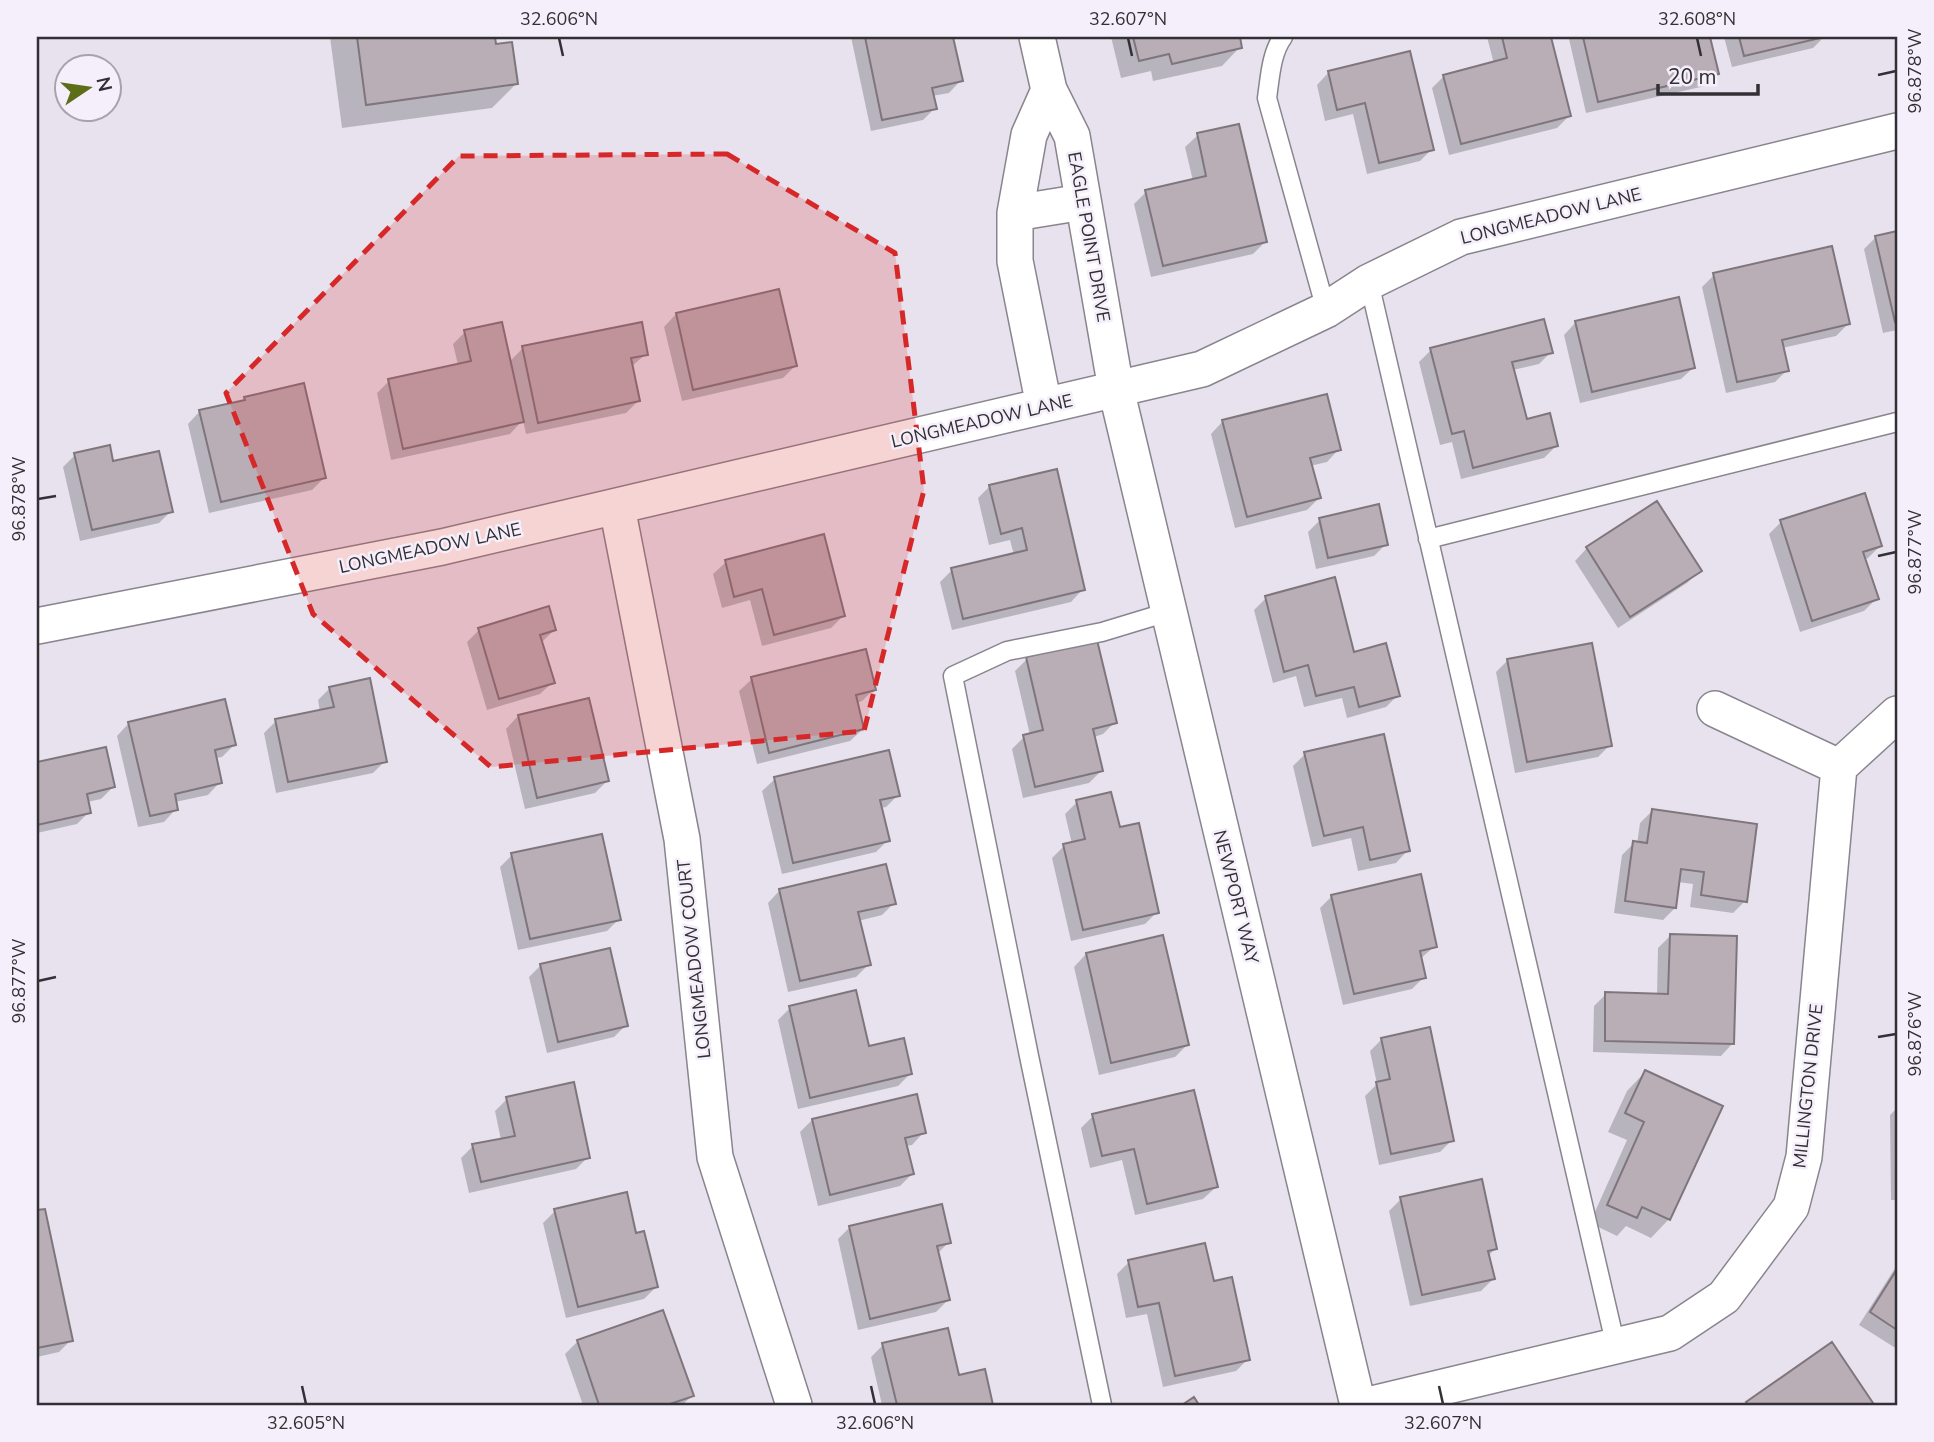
<svg xmlns="http://www.w3.org/2000/svg" width="1934" height="1442" viewBox="0 0 1934 1442" font-family="'Nunito Sans',sans-serif">
<style>
.shadow{fill:#0003}
.building{fill:#b9aeb6;stroke:#7f767d;stroke-width:2}
.lines{fill:none;stroke-linecap:round;stroke-linejoin:round}
.lane-casing{stroke:#89858e;stroke-width:21}
.street-casing{stroke:#89858e;stroke-width:38}
.lane{stroke:#fff;stroke-width:18}
.street{stroke:#fff;stroke-width:35}
.marked{fill:#d62828;fill-opacity:0.2;stroke:#d62828;stroke-width:5;stroke-dasharray:14 9;stroke-linejoin:round}
.ticks{fill:none;stroke:#323034;stroke-width:2.5}
.labels{text-anchor:middle;dominant-baseline:central;stroke-width:5;stroke-linejoin:round;paint-order:stroke}
.street-label{font-size:18px;fill:#323034;stroke:#f4effa}
.neatline{fill:none;stroke:#323034;stroke-width:2.5}
.ticks-label{font-size:18px;text-anchor:middle;fill:#323034}
</style>
<rect width="100%" height="100%" fill="#e7e2ed"/>
<path class="shadow" d="M330,37H494L495,46L516,84L492,108L342,128Z
M851,37H952L961,80L949,93L932,96L935,108L923,120L871,131Z
M1111,37H1238L1240,47L1222,66L1153,81L1151,71L1121,78Z
M1487,37H1549L1569,116L1557,128L1449,155L1432,88L1444,76L1494,64Z
M1571,37H1708L1717,74L1705,86L1586,113L1569,39Z
M1724,37H1824L1813,48L1732,67Z
M1329,72L1432,149L1420,161L1367,174L1353,114L1325,121L1317,85Z
M1198,135L1265,242L1253,254L1151,277L1134,204L1146,192L1193,181L1185,147Z
M1897,233V330L1883,333L1864,249L1876,237Z
M1714,275L1848,324L1836,336L1782,348L1787,370L1775,382L1726,393L1702,287Z
M676,314L795,366L783,378L682,401L664,327Z
M1576,322L1694,367L1681,379L1580,403L1564,335Z
M465,332L509,362L523,348L646,354L631,367L638,401L626,413L526,434L523,420L510,434L391,460L377,393L389,381L458,365L453,344Z
M1431,350L1551,352L1539,364L1513,370L1526,421L1556,446L1544,458L1461,479L1452,442L1440,445L1419,362Z
M245,398L324,478L312,490L209,513L188,424L200,411L241,402Z
M1223,421L1339,449L1327,462L1310,466L1319,498L1307,510L1235,528L1211,434Z
M75,455L112,463L171,511L159,523L80,541L63,467Z
M990,486L1083,589L1071,602L952,630L940,582L952,570L1014,555L1010,540L989,545L978,498Z
M1656,504L1699,571L1687,583L1618,628L1575,561L1587,548Z
M1320,520L1386,544L1374,556L1316,569L1308,532Z
M1781,522L1880,546L1868,558L1864,560L1877,598L1864,611L1800,632L1769,534Z
M726,562L843,616L831,628L762,646L750,600L722,608L713,574Z
M1266,598L1353,654L1398,695L1386,707L1347,718L1342,698L1304,707L1296,676L1273,683L1254,610Z
M479,630H554L542,642L553,682L540,694L487,710L467,642Z
M1027,659L1115,722L1103,734L1094,737L1101,771L1089,783L1023,798L1012,749L1024,737L1030,735L1015,671Z
M1508,660L1610,745L1598,757L1515,773L1496,672Z
M752,679L874,689L862,701L857,703L863,729L850,741L757,764L739,691Z
M330,688L385,761L373,773L276,793L264,733L276,721L320,712L318,700Z
M518,716L607,781L595,793L525,809L506,729Z
M129,723L234,745L222,757L215,758L220,782L208,795L175,802L176,809L164,822L138,827L117,736Z
M105,749L113,787L101,799L87,802L89,812L77,824L37,833V764Z
M1305,754L1408,850L1396,863L1358,871L1351,838L1312,847L1293,766Z
M775,779L898,795L886,807L880,808L888,840L876,852L782,874L762,791Z
M1077,802L1118,829L1157,912L1145,924L1071,941L1052,858L1064,846L1072,844L1065,814Z
M1652,811L1745,901L1733,913L1690,907L1693,884L1678,882L1675,908L1663,920L1614,913L1622,855L1634,843L1637,844L1640,823Z
M512,855L619,919L607,931L518,950L500,867Z
M780,890L894,903L882,915L858,921L869,964L856,977L788,992L768,903Z
M1332,896L1435,946L1420,959L1424,977L1412,989L1343,1005L1320,908Z
M1670,936L1733,1043L1721,1056L1593,1052L1594,1006L1606,994L1657,996L1658,948Z
M1086,954L1187,1045L1175,1057L1099,1075L1074,967Z
M541,965L626,1025L614,1037L547,1053L529,977Z
M790,1008L868,1048L910,1074L898,1086L798,1109L778,1020Z
M1382,1039L1452,1140L1440,1152L1379,1165L1365,1096L1377,1084L1370,1051Z
M1645,1072L1669,1219L1651,1238L1626,1226L1617,1236L1590,1223L1627,1140L1608,1132L1627,1091Z
M507,1099L588,1157L576,1169L469,1193L461,1158L473,1146L501,1140L495,1111Z
M1897,1108V1200H1891L1890,1115Z
M1093,1116L1216,1187L1203,1199L1135,1215L1122,1160L1090,1168L1081,1128Z
M812,1120L924,1132L912,1145L905,1146L912,1174L900,1186L818,1206L800,1132Z
M1401,1199L1495,1249L1488,1256L1493,1279L1481,1291L1410,1306L1389,1211Z
M43,1211L71,1340L59,1352L37,1357V1212Z
M555,1211L635,1235L656,1287L644,1299L566,1318L543,1223Z
M850,1227L949,1242L937,1254L948,1300L936,1312L858,1330L838,1239Z
M1129,1262L1248,1359L1236,1371L1163,1387L1147,1314L1126,1318L1117,1274Z
M1897,1265V1349L1859,1325Z
M578,1341L692,1396L682,1405H583L565,1354Z
M883,1345L958,1377L984,1371L991,1405H882L871,1357Z
M1747,1403H1871L1868,1405H1745Z"/>
<path class="building" d="M357,37H495L496,44L512,42L518,84L366,105Z
M865,37H953L963,81L932,88L937,109L882,120Z
M1133,37H1240L1242,48L1172,64L1169,54L1139,61Z
M1502,37H1551L1571,116L1461,144L1443,75L1507,58Z
M1583,37H1710L1719,74L1598,102Z
M1739,37H1824L1744,56Z
M1410,51L1434,150L1379,163L1365,103L1337,110L1328,71Z
M1239,124L1267,242L1163,266L1145,190L1206,176L1197,133Z
M1897,231V321L1895,322L1875,236Z
M1832,246L1850,324L1782,340L1789,371L1737,382L1713,273Z
M779,289L797,366L693,390L676,313Z
M1679,297L1695,368L1592,392L1575,321Z
M1544,319L1553,353L1512,362L1527,419L1550,413L1558,446L1473,468L1464,431L1452,434L1430,348Z
M502,322L524,422L403,449L388,379L471,361L464,330Z
M642,322L648,355L631,358L640,401L538,423L522,346Z
M304,383L326,478L221,502L199,410L245,400L244,397Z
M1327,394L1341,450L1310,458L1321,498L1247,517L1222,420Z
M110,445L113,461L159,451L173,512L92,530L74,453Z
M1057,469L1085,590L963,619L951,568L1027,550L1022,528L1001,534L989,485Z
M1865,493L1882,546L1863,552L1879,599L1812,621L1780,520Z
M1657,501L1702,571L1630,617L1586,547Z
M1379,504L1388,545L1328,558L1319,518Z
M824,534L845,616L774,635L762,589L734,597L725,560Z
M1335,577L1354,652L1386,643L1400,696L1359,707L1354,687L1316,696L1308,665L1284,672L1265,596Z
M549,606L556,630L540,635L555,683L499,699L478,628Z
M1097,640L1117,723L1093,729L1103,771L1035,787L1023,735L1043,730L1026,657Z
M1592,643L1612,746L1527,762L1507,659Z
M866,649L876,690L856,695L864,729L769,753L751,677Z
M370,678L387,762L288,782L275,719L334,707L329,687Z
M589,698L609,781L537,798L518,715Z
M225,699L236,745L215,750L222,783L175,794L178,810L150,816L128,722Z
M1384,734L1410,851L1370,860L1363,827L1324,836L1304,752Z
M106,747L115,787L87,794L91,813L37,825V762Z
M889,750L900,796L880,800L890,841L793,863L774,777Z
M1111,792L1120,827L1139,823L1159,913L1083,930L1063,844L1085,839L1076,800Z
M1652,809L1757,824L1747,902L1701,895L1704,872L1681,869L1676,908L1625,901L1633,841L1647,843Z
M602,834L621,920L530,939L511,853Z
M886,864L896,904L858,912L871,965L800,981L779,889Z
M1421,874L1437,947L1420,951L1426,978L1354,994L1331,895Z
M1670,934L1737,936L1734,1044L1605,1041V992L1668,994Z
M1163,935L1189,1045L1111,1063L1086,953Z
M610,948L628,1026L558,1042L540,964Z
M856,990L869,1046L904,1038L912,1074L810,1098L789,1006Z
M1430,1027L1454,1141L1391,1154L1376,1082L1390,1079L1381,1038Z
M1645,1070L1723,1106L1670,1220L1642,1207L1637,1218L1607,1205L1644,1122L1625,1113Z
M574,1082L590,1158L481,1182L472,1144L515,1136L506,1097Z
M1194,1090L1218,1187L1147,1204L1134,1149L1102,1156L1092,1114Z
M917,1094L926,1133L905,1138L914,1174L830,1195L812,1119Z
M1482,1179L1497,1249L1488,1251L1495,1279L1422,1295L1400,1197Z
M627,1192L636,1233L644,1231L658,1287L578,1307L554,1209Z
M942,1204L951,1243L937,1246L950,1300L870,1319L849,1226Z
M45,1209L73,1341L37,1348V1210Z
M1205,1243L1214,1281L1232,1277L1250,1360L1175,1376L1159,1303L1138,1307L1128,1260Z
M1897,1269V1330L1870,1312Z
M663,1310L694,1396L667,1405H599L577,1340Z
M948,1328L959,1375L985,1369L993,1405H897L882,1343Z
M1832,1342L1873,1403L1870,1405H1748L1746,1402Z
M1194,1397L1199,1405H1182Z"/>
<g class="lines">
<g class="lane-casing">
<path id="lane" d="M1283,37C1271,53 1270,78 1267,98L1326,310
M1369,282L1616,1347
M1428,539L1897,422
M1102,1405L1029,1056L953,676L1007,651L1102,632L1168,612"/>
</g>
<g class="street-casing">
<path id="street" d="M1037,37L1049,90
M1015,213L1083,202
M1044,406L1015,261V213L1029,135L1049,90L1072,136L1116,389L1358,1405
M617,507L682,839L715,1157L794,1405
M37,626L442,547L1202,369L1326,310L1369,282L1461,237L1897,131
M1715,709L1839,767
M1368,1405L1670,1333L1724,1297L1791,1207L1804,1157L1839,767L1897,714"/>
</g>
<use href="#lane" class="lane"/>
<use href="#street" class="street"/>
</g>
<path class="marked" d="M727,154L895,253L924,490L864,731L491,767L313,614L226,393L459,156Z"/>
<path class="ticks" d="M559,38L563,56M1128,38L1132,56M1697,38L1701,56M1878,75L1896,71M38,499L56,496M1878,556L1896,552M38,981L56,977M1878,1037L1896,1034M302,1386L306,1404M871,1386L875,1404M1439,1386L1443,1404"/>
<g class="labels">
<g class="street-label">
<text transform="translate(1551 216) rotate(-14)">LONGMEADOW LANE</text>
<text transform="translate(1089 237) rotate(80)">EAGLE POINT DRIVE</text>
<text transform="translate(982 421) rotate(-13)">LONGMEADOW LANE</text>
<text transform="translate(430 548) rotate(-12)">LONGMEADOW LANE</text>
<text transform="translate(1236 897) rotate(76)">NEWPORT WAY</text>
<text transform="translate(694 959) rotate(-96)">LONGMEADOW COURT</text>
<text transform="translate(1808 1086) rotate(-84)">MILLINGTON DRIVE</text>
</g>
</g>
<rect width="1934" height="1442" fill="none" stroke="#f4effa" stroke-width="77"/>
<g transform="translate(88 88) rotate(77)"><circle r="33" fill="#f4effa" stroke="#a6a3ab" stroke-width="2"/>
<path d="M0-5L12 26L0 18L-12 26Z" fill="#5e6d18"/>
<text y="-10" font-size="19" font-weight="bold" text-anchor="middle" fill="#323034">N</text>
</g>
<path d="M1658 84v10h100v-10" fill="none" stroke="#323034" stroke-width="3.5"/>
<text x="1668" y="84" font-size="21" fill="#323034" stroke="#f4effa" stroke-width="5" paint-order="stroke">20 m</text>
<rect x="38" y="38" width="1858" height="1366" class="neatline"/>
<g class="ticks-label">
<text x="559" y="25">32.606°N</text>
<text x="1128" y="25">32.607°N</text>
<text x="1697" y="25">32.608°N</text>
<text transform="translate(1915 71) rotate(-90)" y="6">96.878°W</text>
<text transform="translate(19 499) rotate(-90)" y="6">96.878°W</text>
<text transform="translate(1915 552) rotate(-90)" y="6">96.877°W</text>
<text transform="translate(19 981) rotate(-90)" y="6">96.877°W</text>
<text transform="translate(1915 1034) rotate(-90)" y="6">96.876°W</text>
<text x="306" y="1429">32.605°N</text>
<text x="875" y="1429">32.606°N</text>
<text x="1443" y="1429">32.607°N</text>
</g>
</svg>
